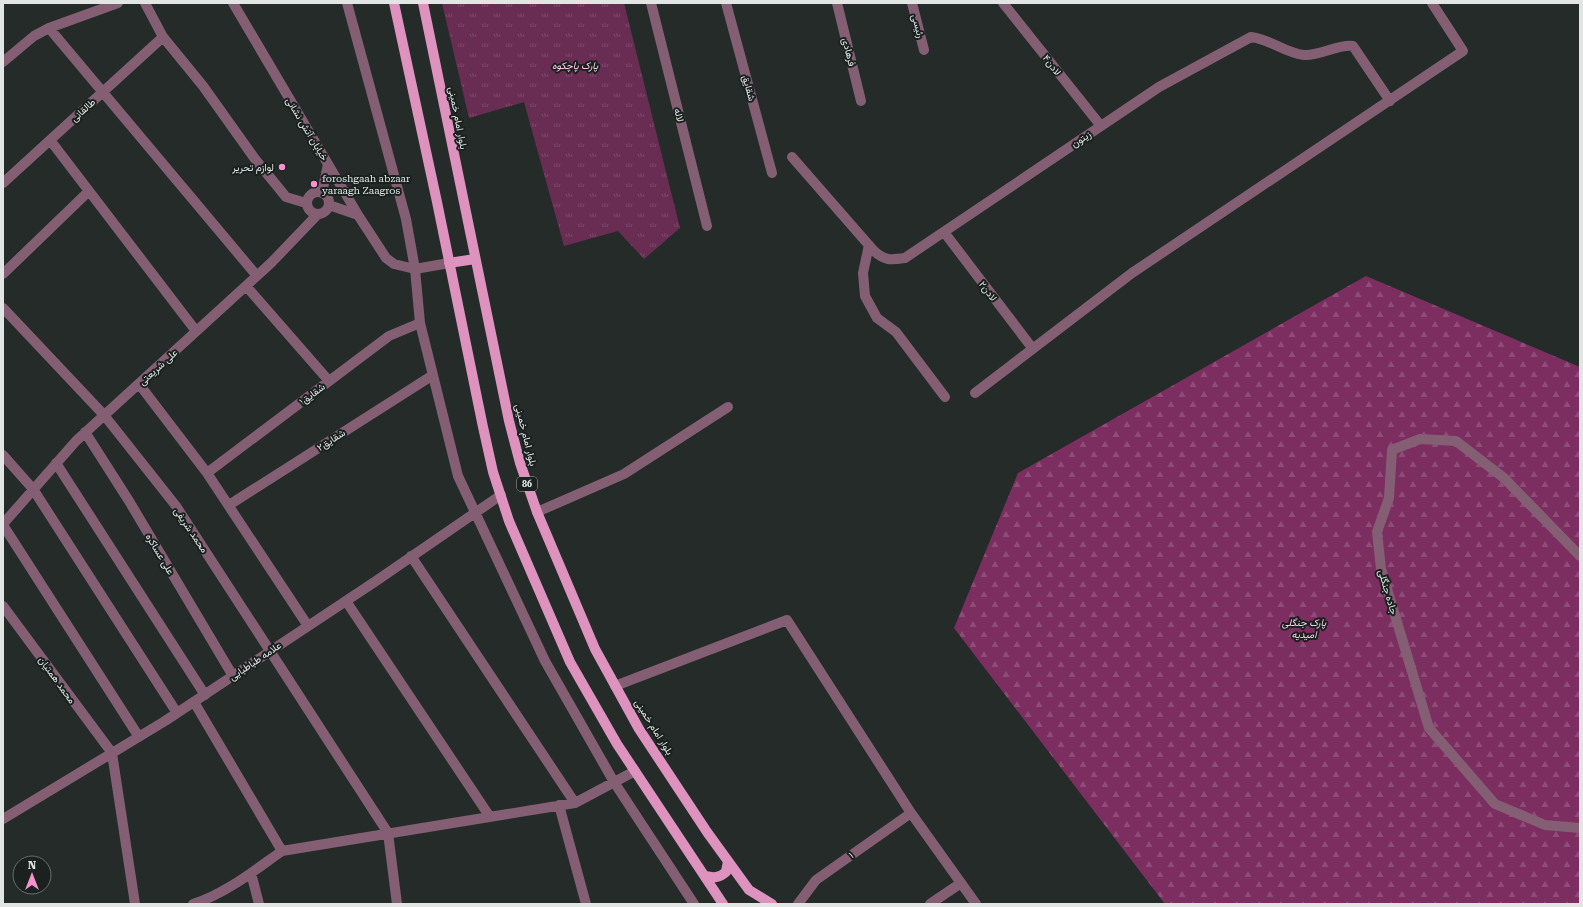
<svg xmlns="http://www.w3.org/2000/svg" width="1583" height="907" viewBox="0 0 1583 907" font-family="'Roboto Serif',Vazirmatn,serif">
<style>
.grass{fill:url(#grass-tufts)}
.forest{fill:url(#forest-firs)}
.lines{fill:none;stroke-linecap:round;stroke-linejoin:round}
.minor{stroke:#845f74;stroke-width:10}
.major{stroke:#de93bf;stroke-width:10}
.poi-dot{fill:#f790ce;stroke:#1a211f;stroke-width:1.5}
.labels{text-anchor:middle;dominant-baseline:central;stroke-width:4;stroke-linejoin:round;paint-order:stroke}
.shield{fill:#1a211f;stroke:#a5abaa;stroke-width:1}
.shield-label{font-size:9px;font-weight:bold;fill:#e1e6e5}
.street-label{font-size:10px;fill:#e1e6e5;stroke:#1a211f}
.park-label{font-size:10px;font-style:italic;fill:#fbcce6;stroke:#1a211f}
.poi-label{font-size:10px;fill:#e1e6e5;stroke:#1a211f;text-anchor:end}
</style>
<defs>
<pattern id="grass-tufts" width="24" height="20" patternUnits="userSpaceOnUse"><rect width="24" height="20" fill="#692d53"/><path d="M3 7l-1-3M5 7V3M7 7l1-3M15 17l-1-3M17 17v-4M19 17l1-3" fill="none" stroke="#7e4b6c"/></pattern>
<pattern id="forest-firs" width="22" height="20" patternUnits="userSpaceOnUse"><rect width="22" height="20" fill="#7d2e61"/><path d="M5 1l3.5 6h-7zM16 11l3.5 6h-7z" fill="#8f4c78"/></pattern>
</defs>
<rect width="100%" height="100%" fill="#242b29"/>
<path class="grass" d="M442,3H624L680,228L644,259L618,231L564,246L524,102L469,118Z"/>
<path class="forest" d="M1366,276L1580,367V904H1165L954,628L1018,473Z"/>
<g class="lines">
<path class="minor" d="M145,3L163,37L203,86L255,159L286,197L306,203
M233,3L358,215L386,258L394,264L415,269L449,263
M347,3L406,219L415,269L420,323L458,476L545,661L614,782L694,904
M651,3L707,226
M726,3L772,173
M837,3L861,101
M912,3L924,50
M1003,3L1101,126
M49,28L257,276
M3,62L34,36L49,28L118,3
M50,140L196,331
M792,157L874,251C885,261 891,260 905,258L1159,87L1251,37C1270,39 1285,53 1304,55C1321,56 1337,44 1353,46L1390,101
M3,183L163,37
M307 203a11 11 0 1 1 22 0a11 11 0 1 1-22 0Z
M322,193L328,164
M329,205L358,215
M944,232L1033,349
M869,245L863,273L865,296L877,318L896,332L945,397
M3,274L89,191
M246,286L329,381
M3,308L104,415L176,506L388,833L397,904
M139,384L207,473L308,626
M975,393L1132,273L1463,51L1432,3
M85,432L129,501L233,676
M3,455L33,489L177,713
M56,463L205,695
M207,473L389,336L420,323
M229,505L433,375
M537,512L624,474L728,407
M3,524L76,441L271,263L318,214
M3,525L139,737
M411,556L575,803
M1580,556L1504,478L1456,441L1420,439L1392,450L1389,498L1377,532L1381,569L1429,728L1495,804L1545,825L1580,828
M346,601L490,817
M3,606L112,753L135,904
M615,686L787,620L911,813L976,904
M194,702L282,851
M559,805L586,904
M3,819L165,721L376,581L501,495
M251,873L259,904
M193,904C225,894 255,870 282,851L575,803L635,771
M798,904L816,880L911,813
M930,904L961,883"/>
<path class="major" d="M394,3L437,202L483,427L493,472L509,521L570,662L617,744L723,904
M423,3L509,421L520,463L537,512L595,649L639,729L707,832L749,890L772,904
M449,263L475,259
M705,876C714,878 719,878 726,872L728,861"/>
</g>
<g class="poi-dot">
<circle cx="282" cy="167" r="4"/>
<circle cx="314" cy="184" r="4"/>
</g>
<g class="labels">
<rect class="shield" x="517" y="477" width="20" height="14" rx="3"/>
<g class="shield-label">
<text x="527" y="484">86</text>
</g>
<g class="street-label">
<text transform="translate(918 26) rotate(75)">رئیسی</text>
<text transform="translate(849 52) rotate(76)">فرهادی</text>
<text transform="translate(1052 65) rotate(52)">لادن۴</text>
<text transform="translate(749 88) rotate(75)">شقایق</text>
<text transform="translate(83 110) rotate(-42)">طالقانی</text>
<text transform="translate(679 115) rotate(76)">لاله</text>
<text transform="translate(458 118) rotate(79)">بلوار امام خمینی</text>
<text transform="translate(307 129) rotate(59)">خیابان آتش نشانی</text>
<text transform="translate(1081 139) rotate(-34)">زیتون</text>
<text transform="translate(988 291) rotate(53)">لادن۲</text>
<text transform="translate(158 367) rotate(-42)">علی شریعتی</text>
<text transform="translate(312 394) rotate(-37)">شقایق۱</text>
<text transform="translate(526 435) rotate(76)">بلوار امام خمینی</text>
<text transform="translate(331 440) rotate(-33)">شقایق۲</text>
<text transform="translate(191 530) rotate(56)">محمد شریفی</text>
<text transform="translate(160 554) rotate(59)">علی عساکره</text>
<text transform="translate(1388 592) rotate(74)">جاده جنگلی</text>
<text transform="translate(255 661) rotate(-34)">علامه طباطبایی</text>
<text transform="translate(57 680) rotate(54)">محمد همتیان</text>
<text transform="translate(654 727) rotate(58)">بلوار امام خمینی</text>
<text transform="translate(851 855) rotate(-35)">۱</text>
</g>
<g class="park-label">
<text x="575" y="65">پارک پاچکوه</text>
<text x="1304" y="622">پارک جنگلی<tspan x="1304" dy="12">امیدیه</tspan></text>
</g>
<g class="poi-label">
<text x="274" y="167">لوازم تحریر</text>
<text x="322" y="178" text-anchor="start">foroshgaah abzaar<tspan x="322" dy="12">yaraagh Zaagros</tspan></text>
</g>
</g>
<rect width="1583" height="907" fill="none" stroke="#e1e6e5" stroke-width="8"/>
<g transform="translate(32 875)"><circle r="19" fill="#1a211f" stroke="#6a706e"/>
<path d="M0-3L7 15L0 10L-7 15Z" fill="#f790ce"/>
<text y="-6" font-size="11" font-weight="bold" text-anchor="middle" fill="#e1e6e5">N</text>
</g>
</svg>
